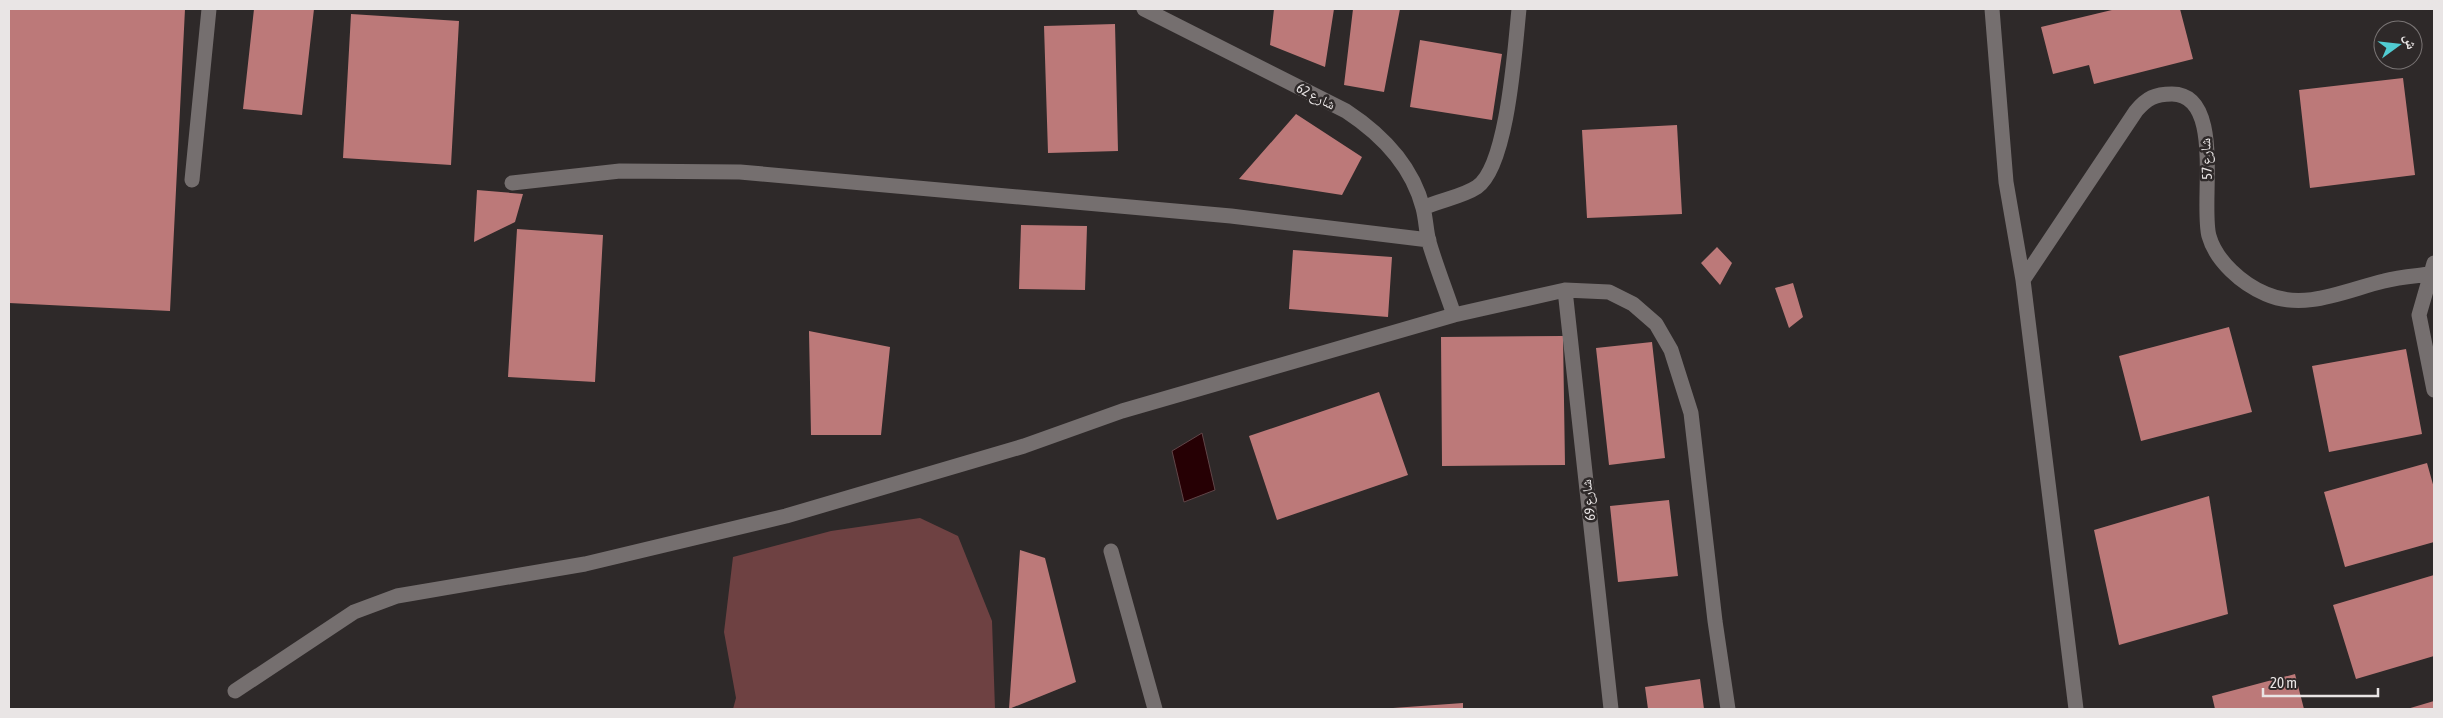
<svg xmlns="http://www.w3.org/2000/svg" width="2443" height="718" viewBox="0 0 2443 718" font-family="'Asap Condensed','Noto Naskh Arabic',sans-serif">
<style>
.green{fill:#6e4142}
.water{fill:#260004;stroke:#604548}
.building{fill:#bc7979}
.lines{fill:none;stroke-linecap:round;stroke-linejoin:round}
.street{stroke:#756f6f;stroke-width:15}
.labels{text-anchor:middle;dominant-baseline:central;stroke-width:5;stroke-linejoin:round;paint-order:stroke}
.street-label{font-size:14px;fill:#e9e5e5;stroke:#2e2929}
</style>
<rect width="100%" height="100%" fill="#2e2929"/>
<path class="green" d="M920,518L958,536L992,621L995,709H733L736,698L724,632L733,557L831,531Z"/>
<path class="water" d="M1202,433L1215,490L1184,502L1172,451Z"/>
<path class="building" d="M9,9H185L170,311L9,303Z
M254,9H314L302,115L243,109Z
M1274,9H1334L1325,67L1270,45Z
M1353,9H1400L1384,92L1344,85Z
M2116,9H2180L2193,59L2094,84L2089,65L2053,74L2041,27Z
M351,14L459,21L451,165L343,158Z
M1115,24L1118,151L1048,153L1044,26Z
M1420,40L1502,54L1492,120L1410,107Z
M2403,78L2415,175L2310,188L2299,90Z
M1296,114L1362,157L1342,195L1239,179Z
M1677,125L1682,214L1587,218L1582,130Z
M477,190L523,194L515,222L474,242Z
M1021,225L1087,226L1085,290L1019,289Z
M517,229L603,235L595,382L508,377Z
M1717,247L1732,263L1720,285L1701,263Z
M1293,250L1392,257L1388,317L1289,309Z
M1793,283L1803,317L1789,328L1775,288Z
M2229,327L2252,412L2141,441L2119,356Z
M809,331L890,347L881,435H811Z
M1563,336L1565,465L1442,466L1441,337Z
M1652,342L1665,458L1609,465L1596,348Z
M2406,349L2422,434L2329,452L2312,366Z
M1379,392L1408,475L1277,520L1249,436Z
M2427,463L2434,488V542L2345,567L2324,492Z
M2209,496L2228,614L2119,645L2094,530Z
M1669,500L1678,576L1618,582L1610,506Z
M1020,550L1045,558L1076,682L1009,709Z
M2434,575V656L2356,679L2333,605Z
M2295,674L2304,709H2215L2212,696Z
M1700,679L1704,709H1648L1645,687Z
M2434,701V709H2407Z
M1463,703V709H1393V708Z"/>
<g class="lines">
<path class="street" d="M1144,9L1346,111C1381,134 1412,165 1423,208C1426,219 1426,231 1429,242C1436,266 1446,291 1454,315
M1992,9L2006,182L2023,280L2076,709
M192,180L209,9
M512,183L620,171L740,172L1231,216L1429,240
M1423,208C1440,200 1462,197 1477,187C1508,166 1515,46 1519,9
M2434,263L2419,315L2434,390
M2023,280L2136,111C2147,98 2155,94 2172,94C2225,94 2200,204 2209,236C2216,261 2242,284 2266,294C2305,311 2346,290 2384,281C2399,277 2415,276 2430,274
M1565,290L1611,709
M1111,551L1155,709
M235,691L354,612L397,596L585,564L786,516L1024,446L1122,411L1454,315L1565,290L1609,292L1633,304L1656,324L1671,350L1691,413L1715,621L1728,709"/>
</g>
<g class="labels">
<g class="street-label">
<text transform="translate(1316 96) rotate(27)">شارع 62</text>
<text transform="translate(2206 159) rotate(-93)">شارع 57</text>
<text transform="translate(1588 500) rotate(-96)">شارع 69</text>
</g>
</g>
<rect width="2443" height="718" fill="none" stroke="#e9e5e5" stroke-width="20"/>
<g transform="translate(2398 45) rotate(75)"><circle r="24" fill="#2e2929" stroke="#797474"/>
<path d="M0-4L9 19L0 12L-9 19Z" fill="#51ccd2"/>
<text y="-8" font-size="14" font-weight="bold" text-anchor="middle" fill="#e9e5e5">ش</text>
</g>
<path d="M2263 688v8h115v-8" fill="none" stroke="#e9e5e5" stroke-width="2.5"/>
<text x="2270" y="688" font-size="15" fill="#e9e5e5" stroke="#2e2929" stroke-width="4" paint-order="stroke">20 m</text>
</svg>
